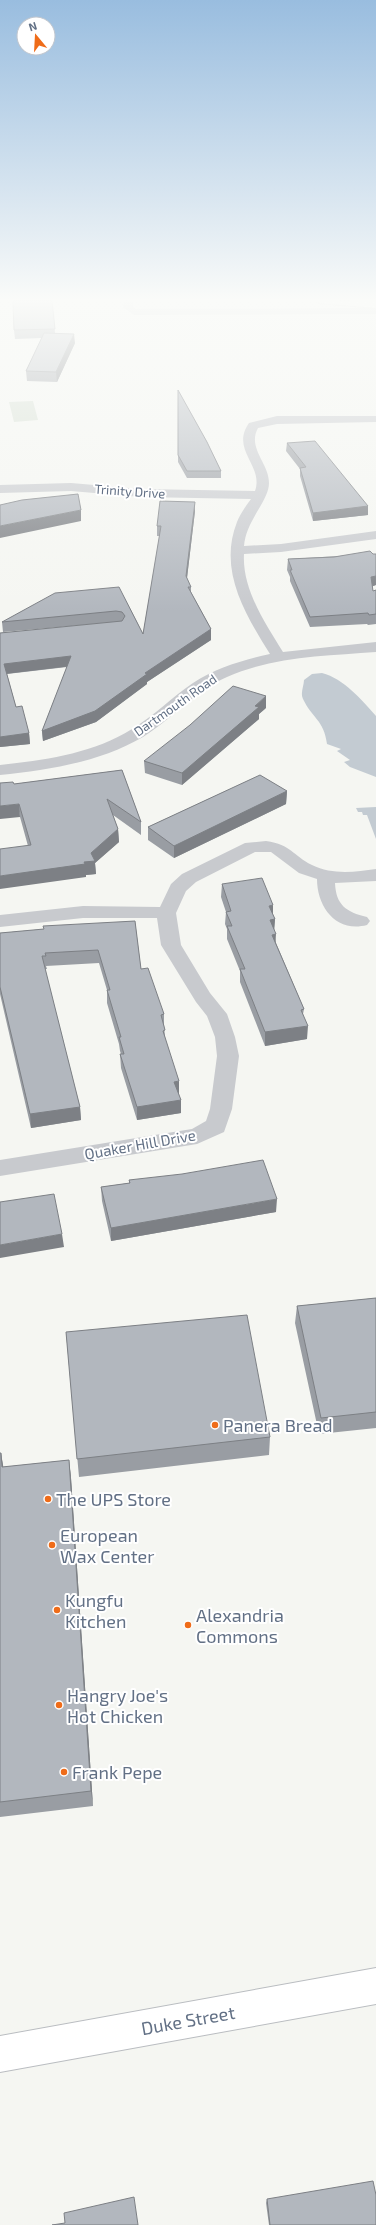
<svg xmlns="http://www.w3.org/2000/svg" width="376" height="2225" viewBox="0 0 376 2225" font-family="'Exo 2',sans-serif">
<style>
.green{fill:#d5ded2}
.water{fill:#c3cbd2}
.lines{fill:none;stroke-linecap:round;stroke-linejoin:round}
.major-casing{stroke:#babdc1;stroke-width:2}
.minor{fill:#c8cace;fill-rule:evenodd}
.major{fill:#fff;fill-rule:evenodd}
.wall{fill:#999da3}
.shaded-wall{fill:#7d8085}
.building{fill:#b2b7be;stroke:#7d8085}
.poi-dot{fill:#ef6c19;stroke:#fff;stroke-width:1.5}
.labels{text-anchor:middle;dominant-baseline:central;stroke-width:4;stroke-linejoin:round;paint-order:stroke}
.far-street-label{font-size:13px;fill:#627085;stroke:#fff}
.street-label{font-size:15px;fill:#627085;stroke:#fff}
.near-poi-label{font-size:18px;fill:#627085;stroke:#fff;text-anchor:start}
.near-street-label{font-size:18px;fill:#627085;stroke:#fff}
</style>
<rect width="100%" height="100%" fill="#f5f6f2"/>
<path class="green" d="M33,401L38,420L14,422L9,402Z"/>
<path class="water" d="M322,673C344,679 361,699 376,716V777L350,767L344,762L350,760L337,751L341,749L327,744C324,720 312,718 303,699C300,693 304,686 304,680L312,674Z
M376,807V839L367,815H363L362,812H358L356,808Z"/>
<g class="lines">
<g class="major-casing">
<path id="major" d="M314,300L376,302V308L319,303Z
M376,1968V2004L0,2072V2036Z"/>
</g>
<path class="minor" d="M124,300H134L133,306L136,309L376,308V314L134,315L123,307Z
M277,416H376V422L277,424L258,428C247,448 269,463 269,483C269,501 246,520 244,546L281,544L376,531V539L281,552L244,554C242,589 265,623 283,652L376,642V652C326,656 274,656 227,677C195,691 172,719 143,737C100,762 49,770 0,775V765C45,760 92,754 132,729C154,716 172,697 193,683C216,668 243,660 270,654C245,614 218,570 237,522C240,514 246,506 251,499L141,497L71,491L0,493V485L71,483L141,489L255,491C264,465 230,450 249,423Z
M266,841C292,845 292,855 312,865C332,875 355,872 376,869V881L335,883C336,905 346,912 367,917L370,921L367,925C336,933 317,907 317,879L299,873L271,852H255L196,882L186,891L176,913L181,945L210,993L227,1014L235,1037L239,1056L232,1109L224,1132L197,1144L0,1176V1160L192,1129L206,1121L210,1109L217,1056L215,1037L207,1016L196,1002L161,945L157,918H83L0,927V915L83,906L160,907L171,884L182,874L245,843Z"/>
<use href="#major" class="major"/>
</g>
<path class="wall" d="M52,300L55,333L75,343L57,382L27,381L26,371L42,338L15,339L14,330Z
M178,390L221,471V478H187L178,462Z
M287,443L368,506V515L313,521L300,476V469L286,451Z
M195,511L187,578L191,587V592L211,629V640L147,682V684L96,722L43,741L42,731L67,667L7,674L16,707L29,733L30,744L0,747V633L118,622L3,632L2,622L119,587L143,634L160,536H157V526Z
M373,554H376V585L373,586V591L376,590V624L368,625L367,624L310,627L290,581V577L287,570L288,559Z
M266,708L259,714V719L182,785L145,773L144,761Z
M122,770L141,822V835L113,815L118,829L119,842L95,863L96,874L86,875V877L28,846L20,817L14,784Z
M230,789L287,791L286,804L174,858L148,840V827Z
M222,884L273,915L275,919L274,930L276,943L304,1009L303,1014L307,1039L265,1046L240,982V971L227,939V929L225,924L226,912L221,897Z
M135,921L141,969L164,1014V1025L165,1037L179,1094L181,1113L137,1120L121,1068L120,1054H121L120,1051L119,1044L107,1003V990L99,963L46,966L47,969H45L80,1107L81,1120L31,1128L0,994V933Z
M129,1180L276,1212L111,1241L102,1201L101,1187L129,1183Z
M376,1298V1428L319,1434L295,1323L297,1306Z
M66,1332L270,1437L269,1455L79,1477Z
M0,1453H1L3,1467L69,1460L71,1478L93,1806L0,1817Z
M267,2199L376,2225H269L266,2203Z"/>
<path class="shaded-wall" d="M74,334L75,343L57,382L56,372Z
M195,502V511L186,586V576Z
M368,506V515L313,521V513Z
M81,510V521L0,538V526Z
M376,576V585L370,587L371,577Z
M211,629V640L147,682V684L96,722L43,741L42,731L145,673Z
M71,656L72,666L5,674L4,664Z
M266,696V708L259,714V719L182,785V773Z
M29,733L30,744L0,747V737Z
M287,791L286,804L174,858V846Z
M19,804L20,817L0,819V806Z
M118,829L119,842L95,863L96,874L86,875V877L0,889V876L84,862L91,853Z
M273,905V918L269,906Z
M275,919L274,932L270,920Z
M276,934L275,947L272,935Z
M308,1026L307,1039L265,1046V1032Z
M179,1081V1094L174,1095V1082Z
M181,1100V1113L137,1120V1107Z
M80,1107L81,1120L31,1128L30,1114Z
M277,1199L276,1212L111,1241V1228Z
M62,1234L64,1247L0,1258V1245Z
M1,1453L4,1471L2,1467Z
M69,1460L71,1478L93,1806L91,1791Z"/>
<path class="building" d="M14,300H52L55,329L14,330L13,303Z
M44,333L74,334L56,372L26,371Z
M178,390L207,442L221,471H187L178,455Z
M315,441L368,506L313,513L300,468L306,467L287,443Z
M78,494L81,510L0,526V505L22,500Z
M160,501L195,502L186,576L191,587H188L211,629L145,673L147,674L95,711L42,731L71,656L4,664L16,707L22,706L29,733L0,737V633L122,621L125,616L122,612L116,611L2,622L55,593L119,587L143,634L161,526H157Z
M370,551L373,554H376V576L371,577L373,591L376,590V614L369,615L368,613L310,617L290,570H292L288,559L334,557Z
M233,686L266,696L255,706L259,707L182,773L144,761L190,725Z
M122,770L141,822L107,799L118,829L91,853L95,861L84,862L85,864L0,876V849L31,845L19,804L0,806V783L13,782L14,784Z
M260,775L287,791L174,846L148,827Z
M262,878L273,905L269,906L275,919L270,920L276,934L272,935L304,1009L301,1010L308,1026L265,1032L240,969H245L227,926H232L226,912L231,911L222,884Z
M135,921L141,969L148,968L164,1014L161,1015L165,1030L163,1031L179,1081L174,1082L181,1100L137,1107L120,1054H124L119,1037H121L107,990H110L98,950L45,953L46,956H42L80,1107L30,1114L0,987V933L44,929L43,926Z
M263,1160L277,1199L111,1228L101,1187L130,1183L129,1180L182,1174Z
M54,1194L62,1234L0,1245V1202Z
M376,1298V1412L321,1418L297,1306Z
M247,1315L270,1437L77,1459L66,1332Z
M0,1453H1L2,1467L69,1460L91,1791L0,1802Z
M373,2181L376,2195V2225H270L267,2199Z
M134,2197L138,2225H52L65,2223L64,2213Z"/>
<linearGradient id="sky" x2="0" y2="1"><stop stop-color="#99bddf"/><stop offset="0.49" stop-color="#fafbf9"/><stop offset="1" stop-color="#fafbf9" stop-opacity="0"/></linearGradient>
<rect width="376" height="612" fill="url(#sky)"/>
<g class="poi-dot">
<circle cx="215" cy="1425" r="4"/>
<circle cx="48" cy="1499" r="4"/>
<circle cx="52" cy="1545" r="4"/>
<circle cx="57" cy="1610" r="4"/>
<circle cx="188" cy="1625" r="4"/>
<circle cx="59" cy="1705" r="4"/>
<circle cx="64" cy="1772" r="4"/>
</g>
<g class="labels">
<g class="far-street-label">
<text transform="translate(130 491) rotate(4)">Trinity Drive</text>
<text transform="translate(175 705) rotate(-35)">Dartmouth Road</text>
</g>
<g class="street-label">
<text transform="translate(140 1144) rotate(-10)">Quaker Hill Drive</text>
</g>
<g class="near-poi-label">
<text x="223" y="1425">Panera Bread</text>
<text x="56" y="1499">The UPS Store</text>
<text x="60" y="1535">European<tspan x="60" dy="21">Wax Center</tspan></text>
<text x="65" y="1600">Kungfu<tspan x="65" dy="21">Kitchen</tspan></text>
<text x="196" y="1615">Alexandria<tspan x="196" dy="21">Commons</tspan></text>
<text x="67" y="1695">Hangry Joe's<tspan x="67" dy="21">Hot Chicken</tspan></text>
<text x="72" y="1772">Frank Pepe</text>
</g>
<g class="near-street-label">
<text transform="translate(188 2020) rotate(-10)">Duke Street</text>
</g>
</g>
<g transform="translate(36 36) rotate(342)"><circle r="19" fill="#ffffff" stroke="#c0c6ce"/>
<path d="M0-3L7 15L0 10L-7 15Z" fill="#ef6c19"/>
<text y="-6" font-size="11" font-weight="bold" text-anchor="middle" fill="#627085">N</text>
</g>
</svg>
